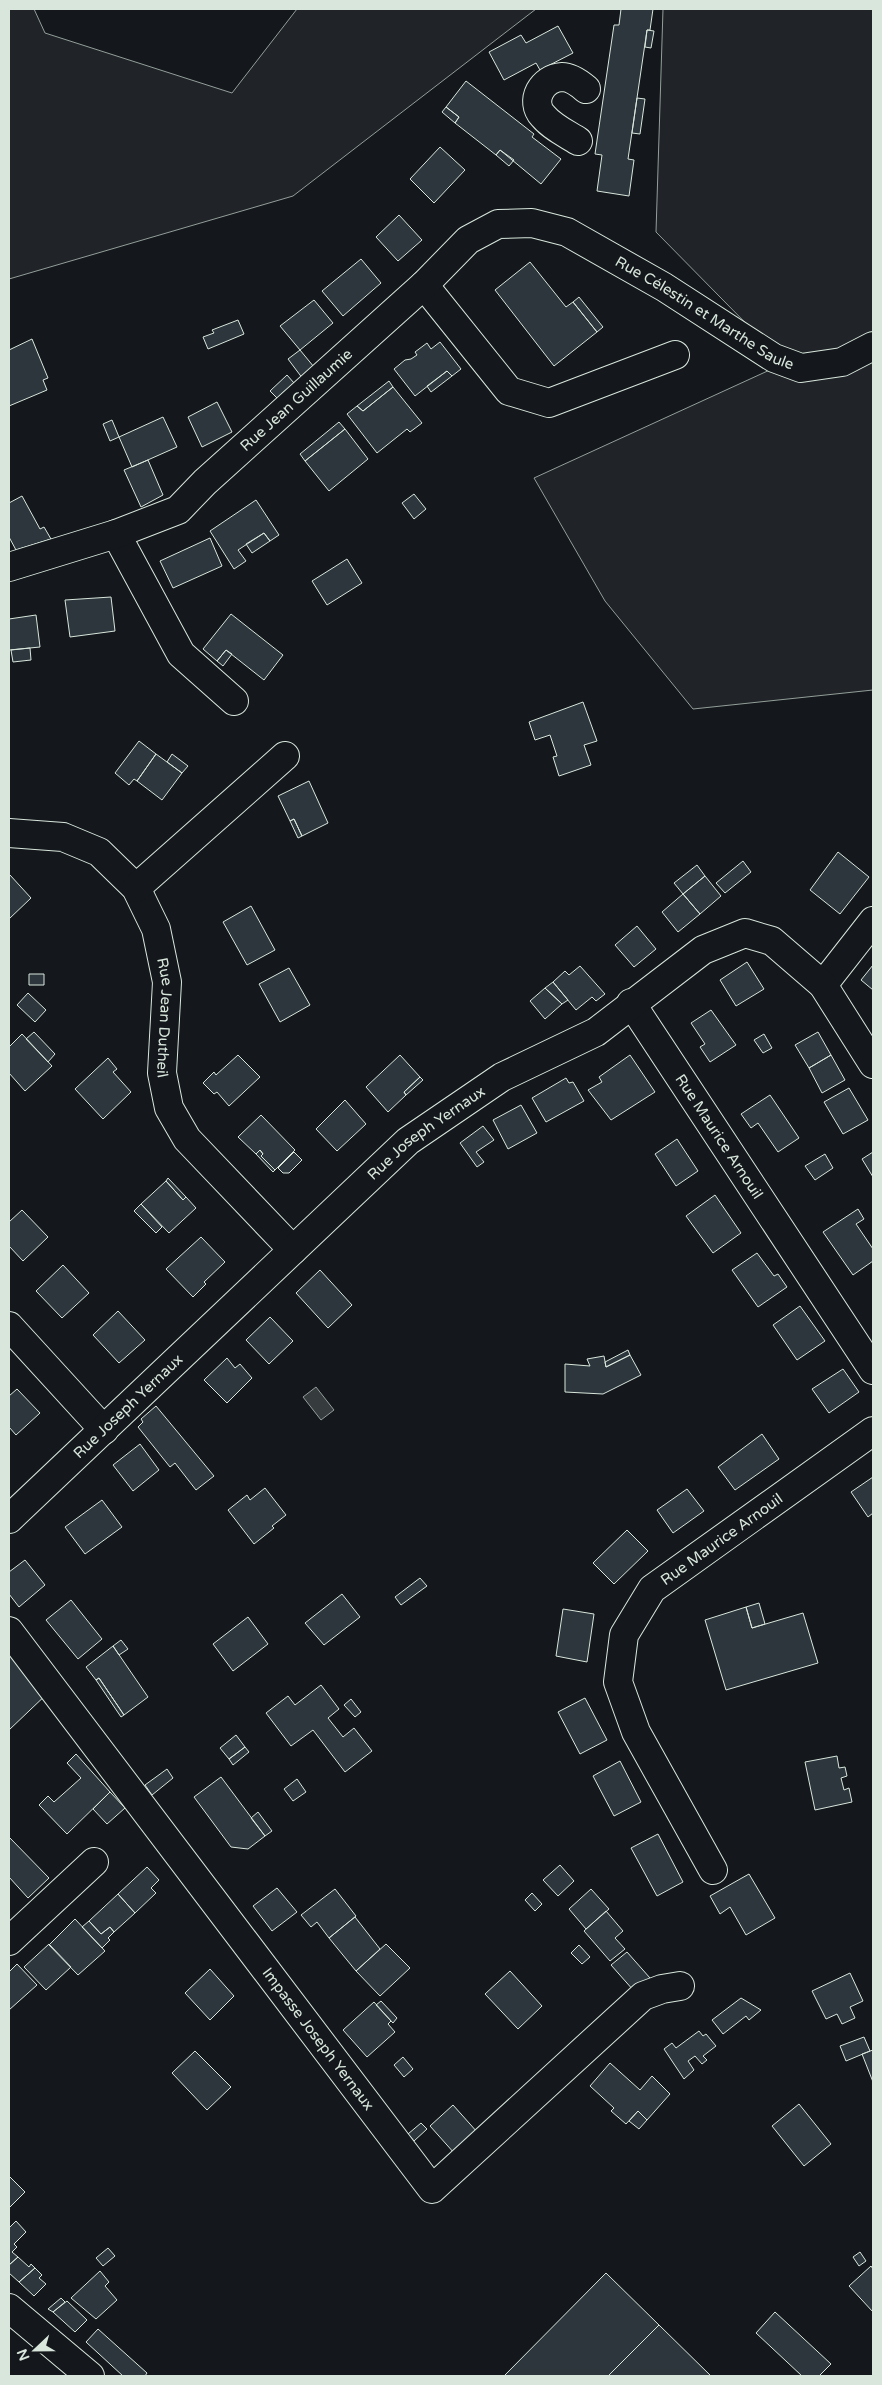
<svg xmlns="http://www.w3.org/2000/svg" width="882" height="2385" viewBox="0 0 882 2385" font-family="'Varela Round',sans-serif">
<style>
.green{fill:#202428;stroke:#939e99}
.water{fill:#363b3e;stroke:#939e99}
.building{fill:#2c363c;stroke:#d8e6dc}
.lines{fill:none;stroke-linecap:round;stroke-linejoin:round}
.minor-casing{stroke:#d8e6dc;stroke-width:30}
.major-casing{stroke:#d8e6dc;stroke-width:30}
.minor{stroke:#14181c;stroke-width:28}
.major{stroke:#14181c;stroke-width:28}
.labels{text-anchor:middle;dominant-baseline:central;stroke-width:4;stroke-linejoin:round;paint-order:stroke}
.street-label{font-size:15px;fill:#d8e6dc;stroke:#14181c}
</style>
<rect width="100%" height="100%" fill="#14181c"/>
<path class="green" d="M9,9H34L45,33L232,93L297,9H536L293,196L9,279Z
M663,9H873V690L693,709L605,601L534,478L785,363L656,232Z"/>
<path class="water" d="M316,1387L334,1410L321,1420L303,1397Z"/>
<path class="building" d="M621,9H653L650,30H647L628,159L634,160L629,196L597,191L602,155L595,154L614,25H619Z
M558,26L573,53L540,70L536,63L504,80L489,52L521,35L526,43Z
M647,30L654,31L651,48L645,47Z
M466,81L534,134L532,137L561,159L541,184L500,150L496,155L455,123L459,117L446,107Z
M637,98L645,99L640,134L632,133Z
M446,107L459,117L455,123L442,112Z
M440,147L465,170L434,203L410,179Z
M500,150L514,160L509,166L496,155Z
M399,215L422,240L398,261L376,237Z
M361,259L381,283L343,316L322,291Z
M530,262L566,307L573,302L597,332L554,366L495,290Z
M579,297L603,327L597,332L573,302Z
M314,300L333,323L300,350L280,326Z
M238,320L244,334L208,349L203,337L214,333L212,330Z
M32,339L48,378L43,380L47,390L9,406V350Z
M440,342L461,369L452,376L447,371L415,396L394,369L405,360L411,359L417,355L415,352L427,343L431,349Z
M300,350L314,367L303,379L288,359Z
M447,371L452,376L431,392L427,386Z
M287,375L294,383L277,398L270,391Z
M389,381L393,387L363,411L357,406Z
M393,387L422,423L410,432L407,429L377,453L347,414L357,406L363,411Z
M217,402L232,432L202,447L188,417Z
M163,417L177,447L132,467L119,437Z
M112,420L119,437L110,441L103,424Z
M339,422L345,429L305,461L300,454Z
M345,429L368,459L329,491L305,461Z
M148,460L163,495L141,507L124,470Z
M414,494L426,509L414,519L402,503Z
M22,496L40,529L44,527L51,539L16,550L9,537V503Z
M256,500L279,535L270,541L264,533L238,550L246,561L234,569L210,531Z
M264,533L270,541L252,553L246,544Z
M210,538L222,566L173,588L160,561Z
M347,559L362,583L327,605L312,581Z
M111,597L115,631L70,637L65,600Z
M231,614L283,655L264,680L226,650L217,661L203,649Z
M36,615L40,647L9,650V619Z
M30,648L31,660L13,662L11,650Z
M226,650L232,654L223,666L217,661Z
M583,702L597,741L584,745L591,765L559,776L553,757L557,756L550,735L535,740L529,722Z
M139,741L156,754L137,781L134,779L129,785L115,773Z
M156,754L182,773L162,800L137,781Z
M172,754L188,766L182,773L167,762Z
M309,781L328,823L302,836L294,819L290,821L278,796Z
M294,819L302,836L298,838L290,821Z
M838,852L869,877L840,914L810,890Z
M743,861L751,872L725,893L716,883Z
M697,865L705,876L683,894L674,883Z
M10,875L31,898L9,919V875Z
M705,876L721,896L700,914L683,894Z
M683,894L700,914L678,932L662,912Z
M251,906L275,950L247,965L223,922Z
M637,926L656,949L634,967L615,945Z
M747,962L764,989L736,1006L720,980Z
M873,965V990L861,980Z
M580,966L605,994L596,1001L592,997L576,1010L553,982L565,971L569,975Z
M289,968L310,1005L280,1022L259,984Z
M29,974H44V985H29Z
M553,982L568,1000L562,1004L545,988Z
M545,988L562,1004L545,1019L530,1001Z
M28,993L46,1010L35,1022L17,1005Z
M711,1010L736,1045L710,1062L700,1047L705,1044L691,1023Z
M34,1032L55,1054L48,1062L26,1039Z
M818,1032L831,1055L809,1068L795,1045Z
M22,1034L52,1066L25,1091L9,1073V1047Z
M764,1034L772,1048L763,1053L754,1040Z
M238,1055L260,1077L229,1106L217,1092L214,1094L203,1083L214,1072L216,1075Z
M400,1055L420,1077L404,1092L406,1095L388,1112L366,1087Z
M630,1055L655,1092L611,1120L588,1090L602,1082L599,1077Z
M831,1055L845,1080L822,1093L809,1068Z
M108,1058L117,1069L113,1072L131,1092L103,1119L75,1089Z
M420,1077L423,1080L406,1095L404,1092Z
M566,1078L569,1083L573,1082L584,1101L546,1122L532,1098Z
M849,1088L868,1120L843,1134L824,1102Z
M770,1095L799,1138L778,1152L758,1123L751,1128L741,1114Z
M345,1100L366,1124L337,1151L316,1129Z
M521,1105L537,1133L508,1149L493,1120Z
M261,1115L295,1150L275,1170L261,1156L263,1154L260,1150L256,1154L238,1137Z
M483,1126L494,1140L476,1152L484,1162L477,1167L460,1143Z
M677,1139L698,1171L676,1186L655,1154Z
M260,1150L263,1154L261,1156L275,1170L273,1172L256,1154Z
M294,1152L302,1160L289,1173H283L278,1168Z
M873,1152V1177L862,1159Z
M825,1154L833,1168L815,1180L805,1166Z
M168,1178L186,1197L183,1200L166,1181Z
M166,1181L183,1200L186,1197L196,1208L169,1233L141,1204Z
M715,1195L741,1233L713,1253L686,1216Z
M141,1204L162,1227L156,1233L134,1211Z
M858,1209L864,1219L856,1224L873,1249V1261L853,1275L823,1232Z
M22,1210L48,1237L23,1261L9,1246V1222Z
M201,1237L225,1262L204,1282L206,1284L193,1297L166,1269Z
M757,1253L774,1276L778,1274L787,1287L758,1307L732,1270Z
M63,1265L89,1293L62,1318L36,1291Z
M320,1270L352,1305L328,1328L296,1293Z
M800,1306L825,1341L797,1360L773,1325Z
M118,1311L145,1340L119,1363L93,1335Z
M270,1317L293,1341L269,1364L246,1340Z
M628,1350L630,1355L606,1367L605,1362Z
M630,1355L641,1375L603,1394L565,1392V1364L590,1366L587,1359L604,1356L606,1367Z
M227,1358L235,1368L240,1364L252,1378L227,1403L204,1380Z
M843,1369L859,1392L829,1413L812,1389Z
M17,1389L40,1413L16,1435L9,1427V1396Z
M156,1406L214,1476L196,1490L175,1463L170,1467L138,1427L143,1422L141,1419Z
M762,1434L779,1459L735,1490L718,1467Z
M140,1444L159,1470L133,1491L113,1465Z
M873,1477V1513L868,1517L851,1492Z
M265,1488L286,1515L272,1526L274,1528L254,1544L228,1510L247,1495L250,1500Z
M687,1489L704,1511L673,1533L657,1510Z
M102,1500L122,1527L85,1554L65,1527Z
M627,1530L648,1551L614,1584L593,1563Z
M25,1560L45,1585L19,1607L9,1594V1572Z
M420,1578L427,1586L401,1605L395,1597Z
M342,1594L360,1617L324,1645L305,1623Z
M71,1600L102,1639L78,1659L46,1620Z
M759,1603L765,1624L752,1628L746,1607Z
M746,1607L752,1628L803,1613L818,1663L726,1690L705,1620Z
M563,1609L594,1614L587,1662L556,1656Z
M248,1617L268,1644L233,1671L213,1644Z
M121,1640L128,1649L119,1655L113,1646Z
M113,1646L148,1697L124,1715L99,1678L96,1680L86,1667Z
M19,1647L50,1691L9,1730V1657Z
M99,1678L124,1715L121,1717L96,1680Z
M321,1685L339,1709L328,1718L343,1737L354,1728L372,1751L345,1772L313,1730L291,1746L266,1713L288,1696L295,1705Z
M585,1698L607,1740L580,1754L558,1712Z
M351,1699L361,1712L355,1717L344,1705Z
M236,1735L245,1747L229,1759L220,1748Z
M245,1747L249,1752L233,1765L229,1759Z
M76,1754L110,1792L67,1834L39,1805L48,1796L54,1802L81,1778L67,1763Z
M837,1756L839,1768L845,1767L847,1776L841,1778L844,1790L849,1788L852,1802L815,1810L805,1762Z
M620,1761L641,1802L614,1816L593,1776Z
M167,1769L173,1778L152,1795L145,1785Z
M221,1777L265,1836L248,1849L231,1847L194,1797Z
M297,1779L306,1792L293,1801L284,1789Z
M110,1792L125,1808L107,1824L93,1809Z
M258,1812L272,1831L265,1836L251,1818Z
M658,1834L683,1882L657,1896L631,1848Z
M9,1837L49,1878L28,1898L9,1877Z
M560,1865L574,1881L558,1896L543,1880Z
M147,1867L159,1880L151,1888L156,1893L135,1913L118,1894Z
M749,1874L775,1918L746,1935L730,1907L720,1914L710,1896Z
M277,1888L297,1912L272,1931L253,1906Z
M335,1889L356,1916L329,1938L317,1922L311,1927L301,1915Z
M591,1889L609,1909L586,1929L569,1909Z
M532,1893L542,1904L535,1911L525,1900Z
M118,1894L135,1913L114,1932L110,1927L101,1934L89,1921Z
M606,1911L623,1931L615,1938L625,1949L610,1961L584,1931Z
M355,1917L380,1949L356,1971L329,1938Z
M75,1919L105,1951L78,1975L49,1945Z
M89,1921L101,1934L110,1927L114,1932L108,1938L110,1940L102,1948L82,1927Z
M49,1944L71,1967L46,1990L24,1967Z
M386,1944L410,1968L380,1996L356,1971Z
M579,1945L590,1957L582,1964L571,1953Z
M627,1952L650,1978L634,1991L611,1965Z
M17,1964L37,1985L9,2010V1972Z
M210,1969L234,1996L210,2020L185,1993Z
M510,1971L542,2006L518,2029L485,1994Z
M850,1973L863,2001L850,2007L855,2018L842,2024L837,2014L826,2019L812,1991Z
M741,1998L761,2010L749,2020L746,2016L723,2034L712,2020Z
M381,2001L397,2018L393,2023L376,2005Z
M374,2002L391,2021L388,2024L395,2032L367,2057L343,2030Z
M699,2031L703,2036L706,2034L716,2046L703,2056L707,2060L702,2064L695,2056L688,2061L694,2070L684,2079L664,2049L672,2043L676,2048Z
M864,2037L870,2051L846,2061L840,2046Z
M873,2050V2082L862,2054Z
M195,2051L231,2087L207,2110L172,2073Z
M403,2057L413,2069L404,2077L394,2065Z
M610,2063L640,2090L652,2076L670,2094L647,2120L638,2111L626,2124L611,2111L614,2108L590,2086Z
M799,2104L831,2144L804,2166L772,2126Z
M453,2105L478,2133L455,2154L430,2126Z
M638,2111L647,2120L639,2129L629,2121Z
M421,2123L427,2129L414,2141L408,2134Z
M9,2176L25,2192L9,2208Z
M16,2221L26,2232L14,2244L17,2247L12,2252L18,2257L9,2265V2228Z
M108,2248L115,2256L103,2266L96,2258Z
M860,2252L866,2261L859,2266L853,2257Z
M18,2257L29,2267L31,2264L35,2268L19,2282L9,2273V2265Z
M871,2266L873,2269V2312L849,2286Z
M35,2268L42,2275L39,2278L46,2284L34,2296L19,2282Z
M100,2271L109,2282L105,2286L117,2300L96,2319L71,2298Z
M606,2273L659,2325L608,2376H504Z
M61,2298L65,2302L53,2312L48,2309Z
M67,2301L87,2320L75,2332L53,2312Z
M775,2312L831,2364L819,2376H802L756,2333Z
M659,2325L711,2376H608Z
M98,2329L147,2373L145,2376H123L86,2342Z"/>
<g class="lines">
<g class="minor-casing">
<g id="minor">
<path d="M578,141C567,134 552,127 543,116C529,101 542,78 562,77C571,77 579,83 586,89"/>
<path d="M424,285L509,391L549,403L675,355"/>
<path d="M116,534L181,654L234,701"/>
<path id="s1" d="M9,567L116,534L178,510L205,482L424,285L468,240L498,224L532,223L567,232L664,287L774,358L801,368L842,362L873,346"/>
<path id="s2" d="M9,833L63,837L99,852L136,888L156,929L167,982L162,1073L169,1108L187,1139L293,1250"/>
<path d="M136,888L285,756"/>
<path d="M823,985L873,921"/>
<path id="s3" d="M631,1003L873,1370"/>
<path d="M9,1326L104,1430"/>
<path id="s4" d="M9,1519L408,1141L502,1077L596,1032L703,950L745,933L772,941L823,985L873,1064"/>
<path id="s5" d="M9,1631L432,2189L643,1996L662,1989L680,1986"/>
<path id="s6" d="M713,1870L636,1732L618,1682L624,1635L652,1589L873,1431"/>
<path d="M9,1941L94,1862"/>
</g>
</g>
<g class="major-casing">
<path id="major" d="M9,2308L90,2376"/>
</g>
<use href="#minor" class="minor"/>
<use href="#major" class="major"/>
</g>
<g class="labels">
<g class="street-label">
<text stroke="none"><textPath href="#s1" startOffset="839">Rue Célestin et Marthe Saule</textPath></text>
<text stroke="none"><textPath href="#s1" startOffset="340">Rue Jean Guillaumie</textPath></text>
<text stroke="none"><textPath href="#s2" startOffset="280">Rue Jean Dutheil</textPath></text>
<text stroke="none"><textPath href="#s4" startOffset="569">Rue Joseph Yernaux</textPath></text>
<text stroke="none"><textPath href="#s3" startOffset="160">Rue Maurice Arnouil</textPath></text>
<text stroke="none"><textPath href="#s4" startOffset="164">Rue Joseph Yernaux</textPath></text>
<text stroke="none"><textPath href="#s6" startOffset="398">Rue Maurice Arnouil</textPath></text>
<text stroke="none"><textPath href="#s5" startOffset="512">Impasse Joseph Yernaux</textPath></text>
</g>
</g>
<rect width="882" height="2385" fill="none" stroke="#d8e6dc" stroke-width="20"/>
<g transform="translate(35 2350) rotate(248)" stroke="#14181c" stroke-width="4" paint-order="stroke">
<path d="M0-4L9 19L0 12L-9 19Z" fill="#d8e6dc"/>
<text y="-8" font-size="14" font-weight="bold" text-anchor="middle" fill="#d8e6dc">N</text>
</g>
</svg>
